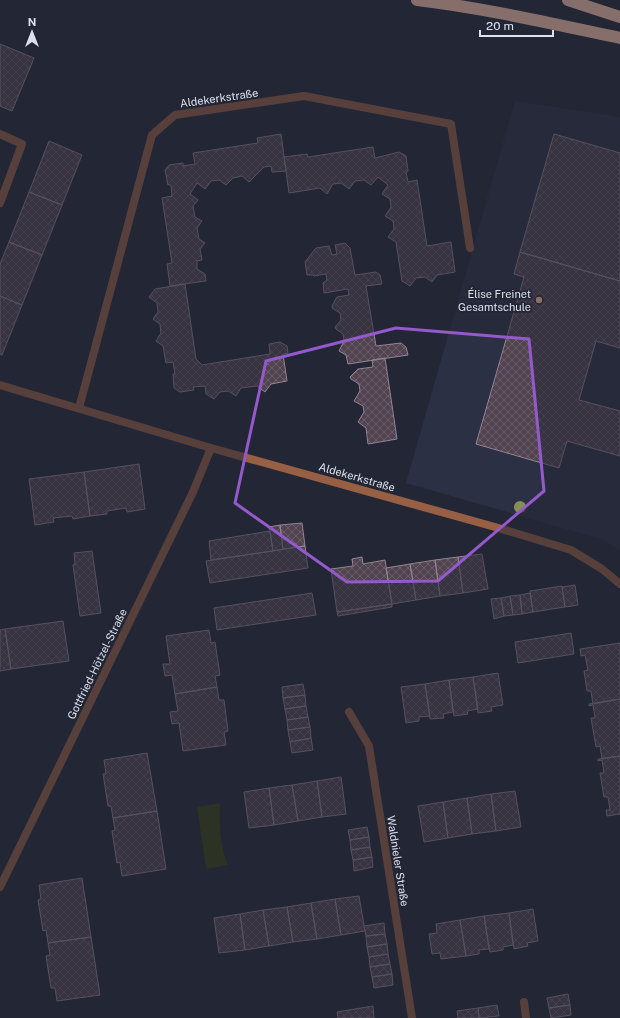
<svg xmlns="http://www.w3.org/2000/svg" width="620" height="1018" viewBox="0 0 620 1018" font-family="'Public Sans',sans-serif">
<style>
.built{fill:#2b3044}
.green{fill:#394011}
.building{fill:url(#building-cross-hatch);stroke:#948493}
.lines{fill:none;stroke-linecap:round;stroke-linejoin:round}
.lane{stroke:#975f44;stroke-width:8}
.street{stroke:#975f44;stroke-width:8}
.highway{stroke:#fec5ab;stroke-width:12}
.tree{fill:#849150}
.marked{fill:none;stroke:#9459ca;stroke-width:3;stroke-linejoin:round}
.education-dot{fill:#8d6e63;stroke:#222635;stroke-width:1.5}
.labels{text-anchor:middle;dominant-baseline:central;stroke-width:3.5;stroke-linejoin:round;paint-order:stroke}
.street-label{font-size:11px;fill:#dee1ec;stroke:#222635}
.poi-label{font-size:11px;fill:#dee1ec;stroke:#222635;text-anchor:end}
</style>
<defs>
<pattern id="building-cross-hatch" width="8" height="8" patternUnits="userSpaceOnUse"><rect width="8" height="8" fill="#514350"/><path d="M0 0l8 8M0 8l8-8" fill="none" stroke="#6a5e69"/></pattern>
</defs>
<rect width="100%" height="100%" fill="#222635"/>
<path class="built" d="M515,101L620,117V550L601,539L406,483Z"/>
<path class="green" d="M220,803C219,825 220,845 228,865L206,869L197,807Z"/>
<path class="building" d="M0,44L34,58L12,111L0,106Z
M281,134L286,171L272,172L271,166L264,167L249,182L242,176L233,178L226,185L219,180L211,181L205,189L197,183L190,194L198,200L193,206L195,217L202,221L197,228L199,239L205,243L200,249L202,260L197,261V269L205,274L206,281L170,286L167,264L172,263L162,198L172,196L171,185H168L165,170L169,165L183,163V166L195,164L193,153L258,143L257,138Z
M554,134L620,153V281L520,252Z
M49,141L82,155L62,205L29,192Z
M373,147L375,158L399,152L406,156L408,171L406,172L408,182L417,180L427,246L451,242L455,272L437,275L432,282L425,277L416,278L410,286L402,281L396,242L388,237L394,229L393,221L385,216L391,207L390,199L382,194L388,185L378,177L371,185L364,180L355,181L349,189L341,183L333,184L327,194L320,188L289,193L284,157L307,154L308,157Z
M29,192L62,205L42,255L9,242Z
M9,242L42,255L22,305L0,296V264Z
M345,243L350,248L355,275L376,272L380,275L382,284L366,286L376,346L401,343L406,347L408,355L348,364L346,355L339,351L344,341L343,334L336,329L335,327L341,320L340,313L332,308V306L337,297L349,295L348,289L324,293L323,283L327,280L326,274L314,276L313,275H307L305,262L316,248L329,246L332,255L337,254L335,245Z
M520,252L620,281V348L596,341L579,400L620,411V456L567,441L559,468L476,444L524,277L514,274Z
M185,284L196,359L202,365L270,354L269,344L280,342L287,346L288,353L283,354L287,381L271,384L265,392L257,386L241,388L236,396L228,391L220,392L214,399L206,394L205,386L193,387L194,390L180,392L174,388L173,374H175L173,362L166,363L163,346L156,341L161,333L160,324L153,319L158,312L157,303L149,297L155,289Z
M0,296L22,305L2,355L0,354Z
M385,358L397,439L368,444L366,428L358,422L364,412L363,406L354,401L360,391L359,384L351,379L350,377L358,369L373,367L372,360Z
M139,464L145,509L127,512L126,508L107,511V514L90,516L84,472Z
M84,472L90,516L73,519L72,516L53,518L54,522L35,525L29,479Z
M302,523L305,546L283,549L280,525Z
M280,525L283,549L273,551L269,527Z
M270,531L273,551L211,560L209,541Z
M305,546L308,568L210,583L206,561Z
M92,551L101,613L80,616L73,565L75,564L74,553Z
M482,554L488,589L463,593L458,557Z
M362,557L363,564L385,560L392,604L337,612L331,569L353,566L352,559Z
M458,557L463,593L440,596L435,560Z
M435,560L440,596L416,600L410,564Z
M410,564L416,600L392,604L386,568Z
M575,585L578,605L565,607L562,587Z
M562,586L565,607L533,612L530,591Z
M312,593L316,615L217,630L214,608Z
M530,593L533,612L522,614L520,595Z
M520,595L522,614L513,615L510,596Z
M510,596L513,615L504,616L501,598Z
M501,598L504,616L494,619L491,599Z
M392,604V607L338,616L337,612Z
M63,621L69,661L11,669L5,629Z
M5,629L11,669L0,671V630Z
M209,630L211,643L215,642L220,675L215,676L217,687L175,694L172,675L165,676L163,664H170L166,636Z
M571,633L574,654L518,663L515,642Z
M620,643V699L593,704L591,691H587L584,671L588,670L585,655L581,656L580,649Z
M498,673L503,705L491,707L492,711L478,713L473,677Z
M473,677L478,709L467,711L468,714L454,716L449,680Z
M449,680L453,712L443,714L444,718L430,719L425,684Z
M303,684L305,695L283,698L282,687Z
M425,684L430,716L419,717V721L406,723L401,687Z
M217,687L219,700H224L228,731L224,732L226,745L183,751L179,723L172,724L170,712L178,711L175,694Z
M305,695L306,706L285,709L283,698Z
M620,699V756L602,759L600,746L596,747L591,718H595L593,705L589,706V704Z
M306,706L308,717L287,720L285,709Z
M308,717L310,727L288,730L287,720Z
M310,727L311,738L290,742L288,730Z
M311,738L313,750L292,753L290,742Z
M147,753L157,811L113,818L111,806H108L103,774H106L104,760Z
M620,756V814L607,816L606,810H610L608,797H604L600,773H604L602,760L598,761V759Z
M341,777L346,814L322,817L317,781Z
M317,781L322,817L298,821L292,785Z
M292,785L298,821L274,825L269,788Z
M269,788L274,825L249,828L244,792Z
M515,791L521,827L496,831L491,794Z
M491,794L496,831L472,834L467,798Z
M467,798L472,834L448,838L443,802Z
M443,802L448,838L424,842L418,806Z
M157,811L166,869L122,876L120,862L117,863L112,831L115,830L113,818Z
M367,827L369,837L350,840L348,830Z
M369,837L370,847L351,850L350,840Z
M370,847L372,857L353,860L351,850Z
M372,857L373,867L354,871L353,860Z
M82,878L91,937L48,943L46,930L43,931L38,900L41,899L39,885Z
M359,896L365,931L341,935L335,899Z
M335,899L341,935L317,939L311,903Z
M311,903L317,939L293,942L287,907Z
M287,907L293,942L269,946L263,910Z
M533,909L538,941L527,943L528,946L514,949L509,913Z
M263,910L269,946L245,950L240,914Z
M509,913L513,945L503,947V950L490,952L484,916Z
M240,914L245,950L219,953L214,918Z
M484,916L489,949L479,950V954L466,956L460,920Z
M460,920L466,956L441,959L440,953L432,954L429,934L437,933L436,924Z
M384,923L385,934L366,936L364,926Z
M385,934L387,944L367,947L366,936Z
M91,937L100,995L57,1001L55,988H51L46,956L50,955L48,943Z
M387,944L388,954L369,957L367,947Z
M388,954L390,964L370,967L369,957Z
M390,964L392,974L372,977L370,967Z
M392,974L393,985L374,988L372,977Z
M568,994L570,1005L549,1008L547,998Z
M497,1005L499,1016L479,1018L478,1008Z
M570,1005L571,1015L551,1018L549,1008Z
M373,1006L374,1018H338L337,1012Z
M478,1008L479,1018H458L457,1011Z"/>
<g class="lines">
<path class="lane" d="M79,408L152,135L175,115L304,96L451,124L470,248
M524,1002L526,1018"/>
<path class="street" d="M0,134L22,144L0,203
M0,385L211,448L495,527L571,550L602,569L620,584
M349,712L369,746L412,1018
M0,887L193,492L211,448"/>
<path class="highway" d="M417,0C485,8 553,24 620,38
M568,0L620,17"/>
</g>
<circle class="tree" cx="520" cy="507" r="6"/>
<path d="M0 0H620V1018H0ZM396,328L529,339L544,491L438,581L347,582L235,503L266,361Z" fill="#222635" fill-opacity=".55" fill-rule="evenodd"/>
<path class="marked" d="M396,328L529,339L544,491L438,581L347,582L235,503L266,361Z"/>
<circle class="education-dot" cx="539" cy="300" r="4"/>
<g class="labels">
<g class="street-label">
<text transform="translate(219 98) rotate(-8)">Aldekerkstraße</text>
<text transform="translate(357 477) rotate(16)">Aldekerkstraße</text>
<text transform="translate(97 664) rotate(-64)">Gottfried-Hötzel-Straße</text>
<text transform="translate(398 861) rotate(81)">Waldnieler Straße</text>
</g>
<g class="poi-label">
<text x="531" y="294">Élise Freinet<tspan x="531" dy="13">Gesamtschule</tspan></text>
</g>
</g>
<g transform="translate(32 32)" stroke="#222635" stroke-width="3" paint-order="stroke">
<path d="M0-3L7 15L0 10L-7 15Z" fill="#dee1ec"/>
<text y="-6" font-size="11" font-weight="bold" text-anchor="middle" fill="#dee1ec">N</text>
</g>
<path d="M480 30v6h73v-6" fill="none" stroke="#dee1ec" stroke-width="2"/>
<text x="486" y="30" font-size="12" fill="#dee1ec" stroke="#222635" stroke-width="3" paint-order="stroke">20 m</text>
</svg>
